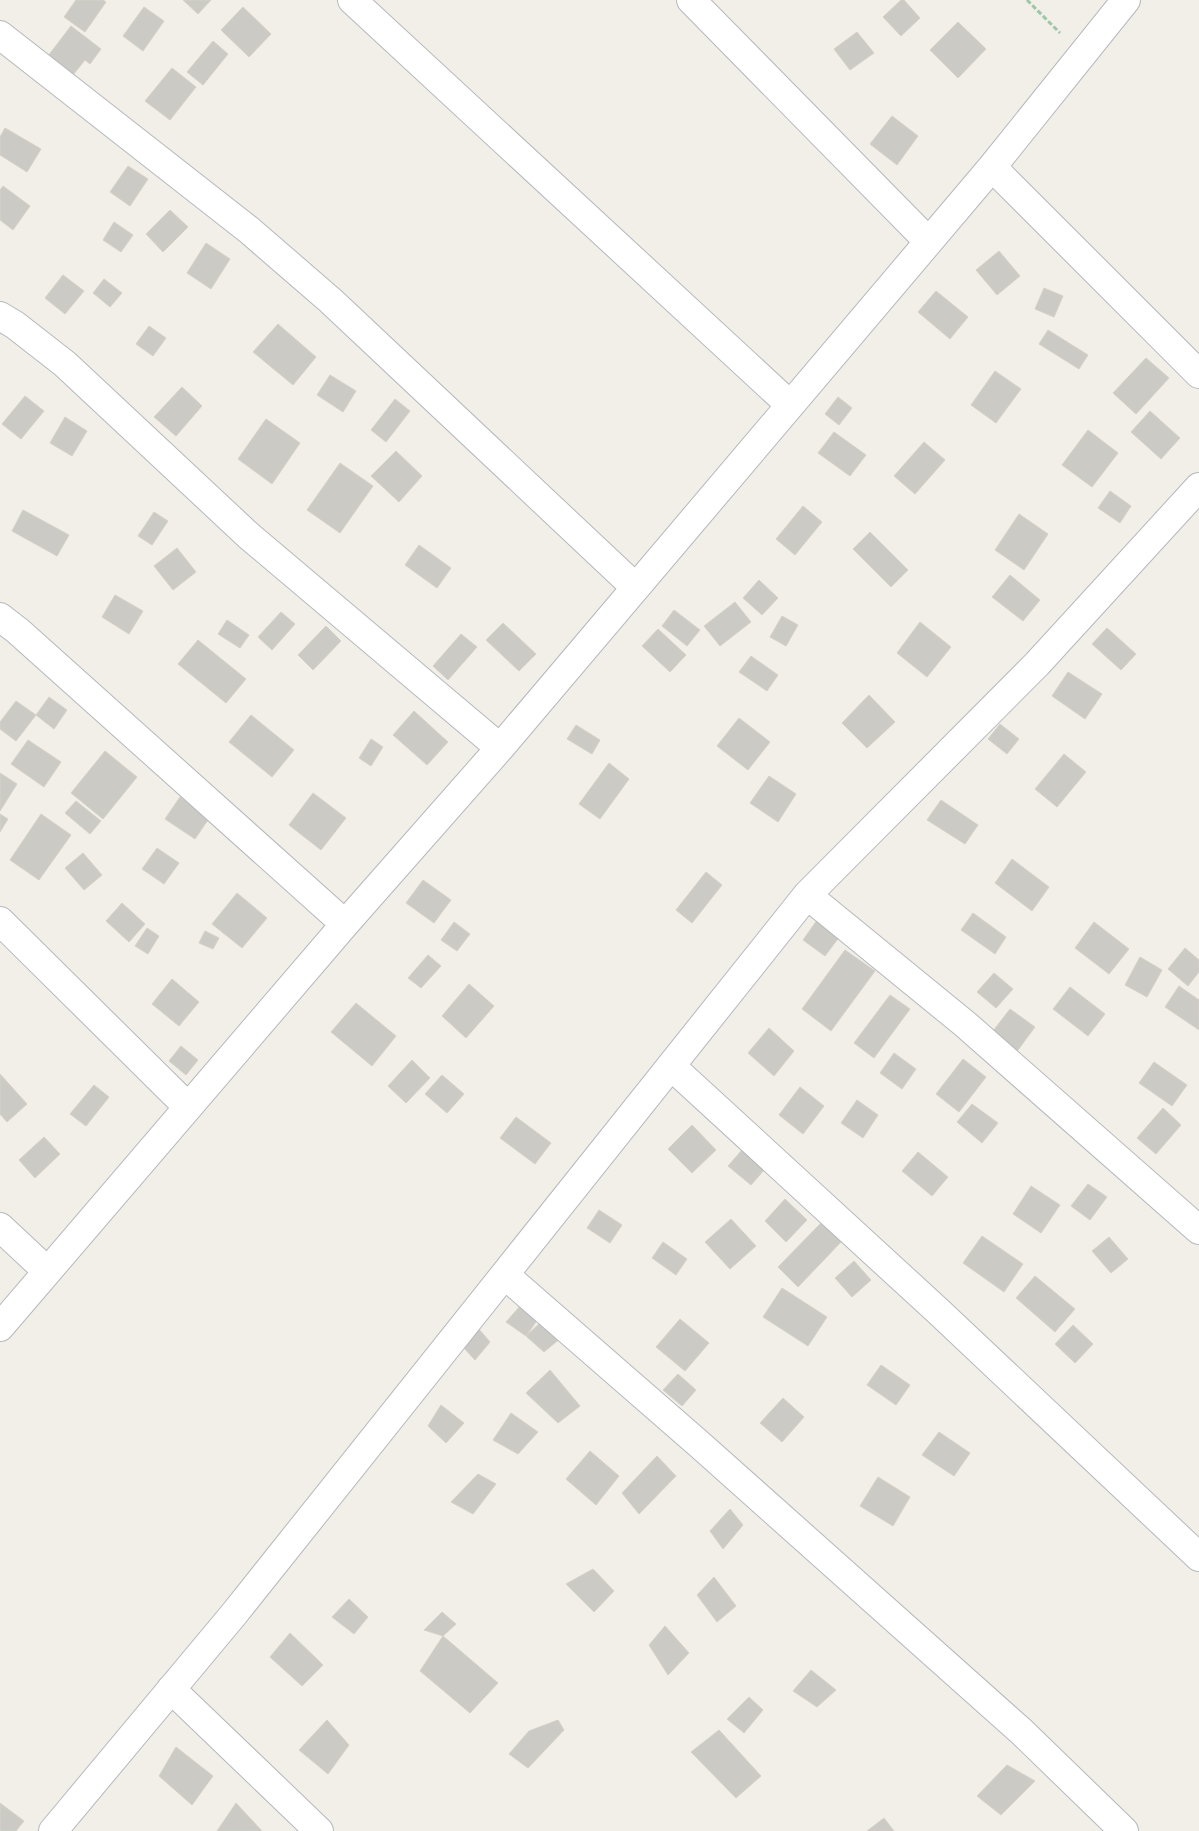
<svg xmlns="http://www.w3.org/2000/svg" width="1199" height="1831" viewBox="0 0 1199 1831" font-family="Commissioner,sans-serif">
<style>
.building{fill:#cccac5;stroke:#d6d1c6}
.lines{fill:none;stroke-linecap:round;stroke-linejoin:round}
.minor-casing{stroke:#b5b8bc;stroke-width:30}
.path{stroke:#9cc7a9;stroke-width:3;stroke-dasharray:5 2.5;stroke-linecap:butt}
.minor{stroke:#fff;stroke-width:28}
</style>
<rect width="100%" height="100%" fill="#f1efe8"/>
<path class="building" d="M76,0H103L106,2L85,32L64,17Z
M183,0H211L198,14Z
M901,0H904L920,18L901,36L883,17Z
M144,7L164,21L143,51L123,36Z
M243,7L271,34L249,57L221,30Z
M958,22L986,49L958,78L930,50Z
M71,26L101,49L90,64L85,60L73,75L48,56Z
M857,32L874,53L850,70L834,49Z
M213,41L228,54L203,85L187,72Z
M172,68L196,87L170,120L145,101Z
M892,116L918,136L897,165L870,144Z
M5,128L41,149L27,172L0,155V137Z
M128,166L148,179L130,206L110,192Z
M3,186L30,206L13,230L0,220V190Z
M170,210L188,227L163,252L146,234Z
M114,222L133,235L121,252L103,240Z
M206,243L230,259L211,289L187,273Z
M999,251L1020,276L997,295L976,270Z
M63,275L84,291L65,314L45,298Z
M104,279L122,293L110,307L93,293Z
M1044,288L1063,296L1054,317L1035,309Z
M936,291L968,317L950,339L918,312Z
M278,324L316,357L293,385L253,352Z
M149,326L166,338L153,356L136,344Z
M1048,330L1088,355L1079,369L1039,344Z
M1146,358L1169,378L1136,414L1113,393Z
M995,371L1021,389L996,423L971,405Z
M330,375L356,391L343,412L317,395Z
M182,387L202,406L176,436L154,417Z
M25,396L44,411L21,439L2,424Z
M838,397L852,408L839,425L825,414Z
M395,399L410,411L386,442L371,430Z
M1150,411L1180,438L1161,459L1131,432Z
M65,417L87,431L72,456L50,443Z
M266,419L300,443L272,484L238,459Z
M1088,430L1118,453L1092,487L1062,465Z
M834,432L866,455L850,476L818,453Z
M924,442L945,460L915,494L894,476Z
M396,451L422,476L399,502L371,476Z
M340,463L373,486L340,533L307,510Z
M1110,491L1131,506L1120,523L1098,508Z
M803,506L822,522L795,555L776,539Z
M23,510L69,535L57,556L12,531Z
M154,512L168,521L152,545L138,536Z
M1019,514L1048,534L1024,570L995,550Z
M870,532L908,570L891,587L853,549Z
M419,545L451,568L437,588L405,565Z
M177,548L196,572L173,590L154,566Z
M1010,575L1040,600L1023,621L992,597Z
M759,580L778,598L762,615L743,598Z
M115,595L143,611L129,634L102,617Z
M735,602L751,622L720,646L704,626Z
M674,610L700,630L687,646L662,626Z
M281,612L295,624L272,650L258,637Z
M782,616L798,625L786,646L770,637Z
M227,620L249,635L240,648L218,634Z
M920,622L951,647L927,677L897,653Z
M503,623L536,654L519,671L486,640Z
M326,626L341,641L313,670L298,655Z
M1107,628L1136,654L1121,670L1092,644Z
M658,629L686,655L670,672L642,646Z
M461,634L477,647L448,680L433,666Z
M198,640L246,679L226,703L178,664Z
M751,656L778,675L767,691L739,672Z
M1068,672L1102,694L1085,719L1052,696Z
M869,695L895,722L867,748L842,723Z
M49,697L67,710L54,729L36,715Z
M16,701L36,715L16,741L0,729V722Z
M414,711L448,742L427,765L393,735Z
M251,715L294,750L272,777L229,742Z
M739,718L770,742L748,770L717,746Z
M1000,724L1019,739L1007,754L988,739Z
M576,725L600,740L592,754L567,739Z
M371,739L383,747L371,766L359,758Z
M28,740L61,762L44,787L11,764Z
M105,751L137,777L103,819L71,793Z
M1064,754L1086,772L1057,807L1035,789Z
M609,763L629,779L600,819L579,804Z
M0,773L17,784L0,811Z
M769,776L796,794L778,822L750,803Z
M313,793L346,818L321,850L289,825Z
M180,797L210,817L195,839L165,819Z
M941,800L978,825L965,844L927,820Z
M76,801L101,821L90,834L65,813Z
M0,814L8,819L0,832Z
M41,814L71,835L39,880L10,860Z
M157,848L179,863L164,884L142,869Z
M83,853L102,875L84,890L65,868Z
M1012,859L1049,887L1032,911L995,883Z
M706,872L722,885L692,923L676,910Z
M423,880L451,900L434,923L406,903Z
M237,893L267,918L242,948L212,924Z
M122,903L145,924L129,942L106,921Z
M973,913L1006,937L995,954L961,930Z
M820,916L843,932L825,956L803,940Z
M454,922L470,934L457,951L441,940Z
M1094,922L1129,949L1109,974L1075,948Z
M147,928L159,936L148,954L135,946Z
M205,931L219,938L213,949L199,943Z
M1185,948L1199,960V972L1188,986L1168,969Z
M845,950L875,971L831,1031L802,1009Z
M428,955L441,966L421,988L408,978Z
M1140,957L1162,970L1147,997L1125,985Z
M994,973L1013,989L996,1008L977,992Z
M172,979L199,1002L179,1026L152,1004Z
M469,984L494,1006L466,1038L442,1016Z
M1179,986L1199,1000V1030L1165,1007Z
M1070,987L1105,1014L1088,1036L1053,1009Z
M890,995L910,1009L874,1058L854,1043Z
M356,1003L396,1036L372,1066L331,1032Z
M1010,1009L1035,1027L1015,1054L990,1035Z
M769,1028L794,1051L774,1076L748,1053Z
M181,1046L198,1060L186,1075L169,1061Z
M894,1053L916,1069L902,1089L880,1073Z
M963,1059L986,1077L959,1112L936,1094Z
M412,1060L430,1078L406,1103L388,1086Z
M1154,1062L1187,1085L1172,1106L1139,1083Z
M0,1074L27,1104L7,1122L0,1114Z
M442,1075L464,1094L447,1113L425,1094Z
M94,1085L109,1097L86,1126L70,1114Z
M800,1087L824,1106L803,1134L779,1115Z
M857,1100L878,1115L863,1138L841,1123Z
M972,1104L998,1123L982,1143L957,1122Z
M1163,1108L1181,1125L1156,1154L1137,1138Z
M516,1117L551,1143L535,1164L500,1138Z
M692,1125L716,1150L692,1173L668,1149Z
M44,1137L60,1154L35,1178L19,1160Z
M742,1150L765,1169L751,1185L728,1166Z
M918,1152L948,1177L932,1196L902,1171Z
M1088,1184L1107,1197L1090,1220L1071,1206Z
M1031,1186L1060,1205L1041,1233L1013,1214Z
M785,1199L807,1220L786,1242L765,1221Z
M599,1210L622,1225L610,1243L587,1228Z
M731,1219L756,1246L730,1269L705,1242Z
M822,1222L842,1241L798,1287L778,1267Z
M982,1236L1023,1264L1004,1292L963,1263Z
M1109,1237L1128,1259L1111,1273L1092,1251Z
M663,1242L687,1259L676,1275L652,1258Z
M854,1261L871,1280L852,1297L835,1278Z
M1035,1276L1075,1309L1055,1332L1016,1298Z
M782,1288L827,1317L808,1346L763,1317Z
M521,1305L538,1319L526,1336L506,1322Z
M680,1319L709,1343L685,1371L656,1347Z
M541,1322L562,1337L544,1352L526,1336Z
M1073,1325L1093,1344L1075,1363L1055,1344Z
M478,1328L490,1342L475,1360L463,1347Z
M881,1365L910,1385L896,1405L867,1385Z
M550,1370L580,1406L558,1423L526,1393Z
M678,1374L696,1390L682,1406L663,1390Z
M783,1398L804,1417L782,1442L760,1423Z
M441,1405L464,1423L446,1443L428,1426Z
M511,1413L538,1432L518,1454L493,1440Z
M939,1432L970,1453L954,1476L922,1455Z
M590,1451L619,1476L596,1505L566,1479Z
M657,1456L676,1476L639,1514L622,1493Z
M478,1474L496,1484L473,1514L451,1502Z
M878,1477L910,1497L893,1526L860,1506Z
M730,1509L743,1525L723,1549L710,1531Z
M593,1569L614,1591L594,1612L566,1584Z
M714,1577L736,1606L717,1622L697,1595Z
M349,1599L368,1617L354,1634L332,1617Z
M442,1612L456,1624L443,1636L424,1630Z
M665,1626L689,1653L668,1675L649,1645Z
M290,1633L323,1665L302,1686L270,1657Z
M443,1636L498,1683L470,1713L420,1671Z
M811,1670L836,1690L817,1707L793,1691Z
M749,1697L763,1710L744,1733L727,1719Z
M327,1720L349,1745L328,1774L299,1750Z
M558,1720L564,1730L528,1768L509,1754L529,1731Z
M719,1730L761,1776L736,1798L691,1752Z
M176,1747L213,1776L192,1805L159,1776Z
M1007,1765L1035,1781L1001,1815L977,1796Z
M0,1803L24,1821L16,1831H0Z
M236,1803L262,1831H217Z
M884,1818L894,1831H867Z"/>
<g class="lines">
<g class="minor-casing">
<path id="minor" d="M352,0L789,404
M691,0L928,241
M1126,0L992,167L1199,374
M0,35L249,230L331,301L635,587
M0,316L15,325L65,364L249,536L500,748
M0,617L18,631L345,924
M807,895L965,1024L1199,1230
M0,921L188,1107
M671,1066L938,1311L1199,1557
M0,1227L47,1271
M505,1275L699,1444L1022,1732L1124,1831
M0,1327L345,924L500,748L992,167
M171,1689L319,1831
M53,1831L234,1614L807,895L1037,664L1199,487"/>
</g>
<path class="path" d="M1027,0L1060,33"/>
<use href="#minor" class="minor"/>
</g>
</svg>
